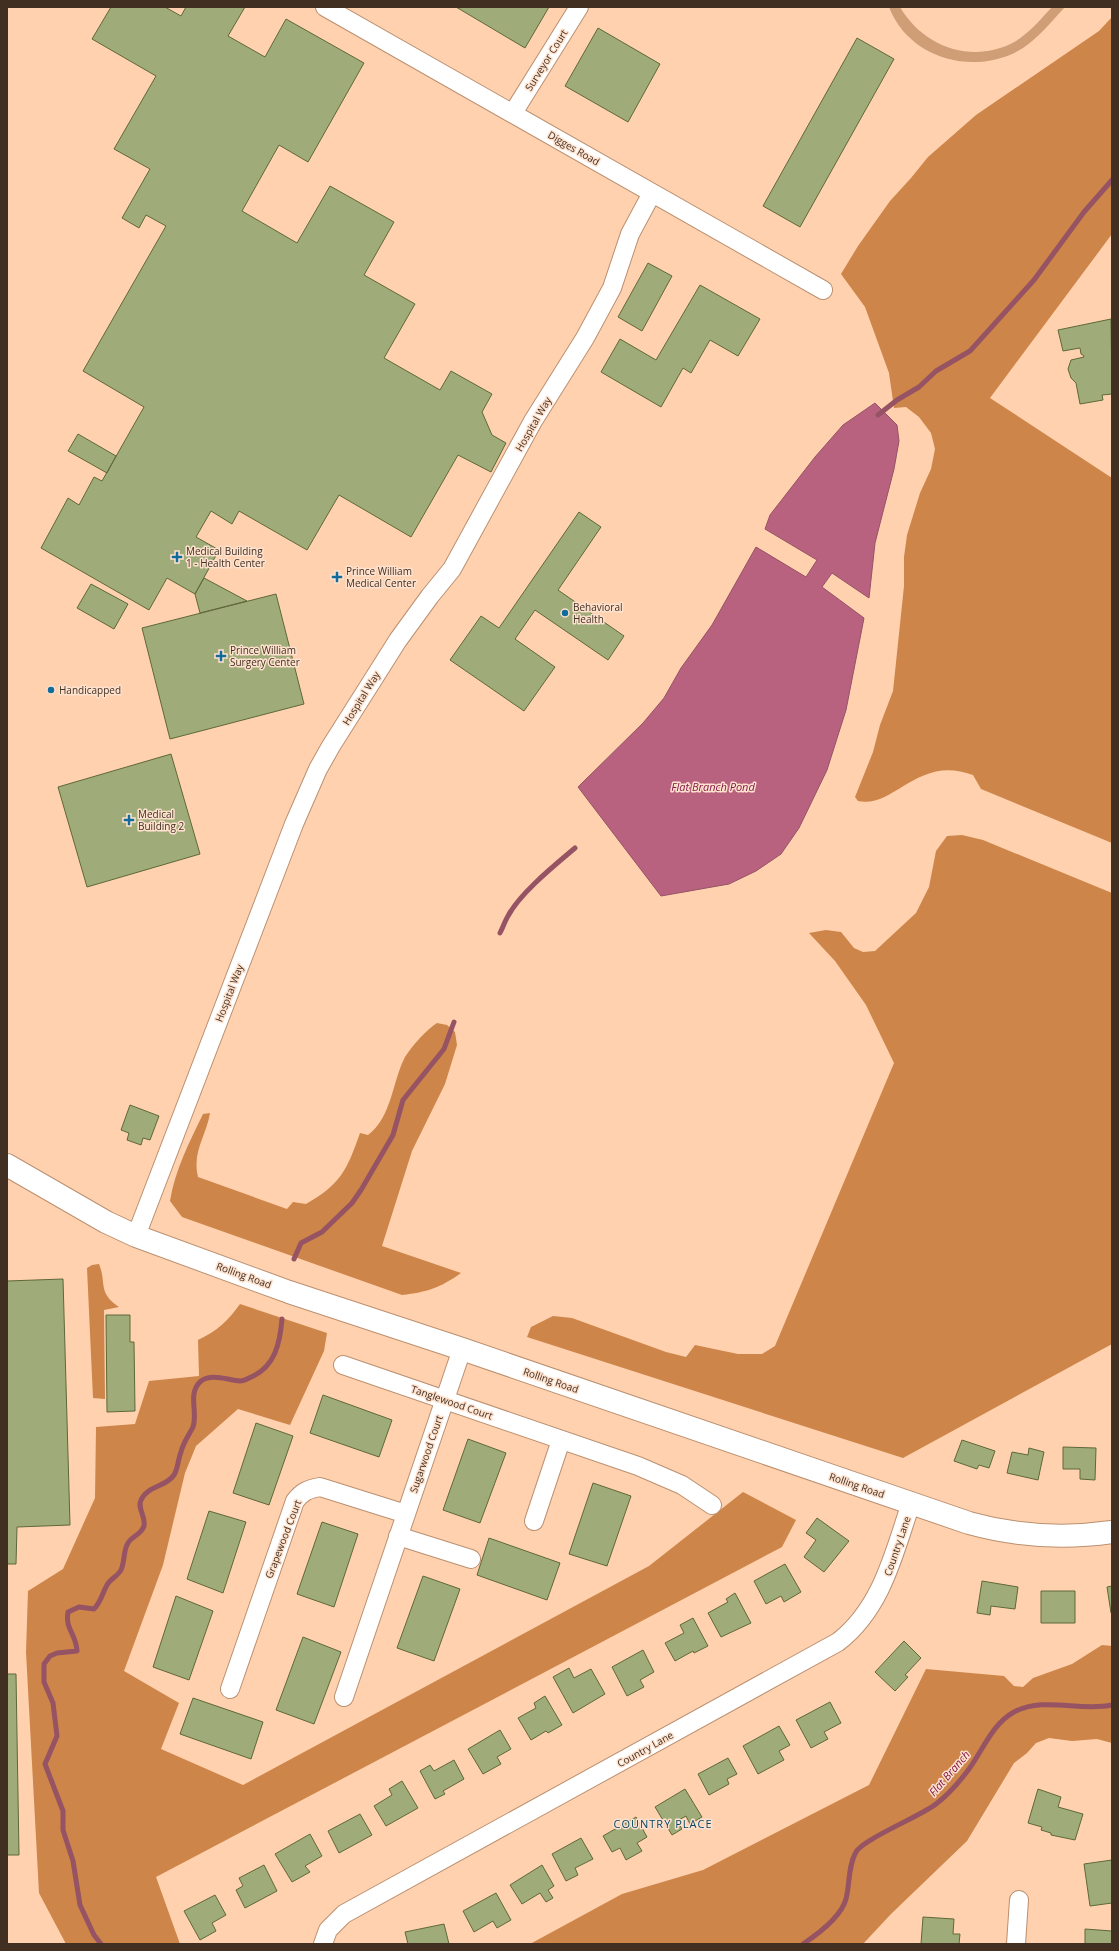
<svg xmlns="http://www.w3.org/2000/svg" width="1119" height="1951" viewBox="0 0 1119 1951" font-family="'Open Sans',sans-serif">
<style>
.green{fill:#cf9d76}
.forest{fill:#cd8549}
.water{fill:#b96280;stroke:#955364}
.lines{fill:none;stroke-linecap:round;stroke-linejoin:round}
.stream{stroke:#955364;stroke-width:5}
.building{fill:#a0ab7a;stroke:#5e6839}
.street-casing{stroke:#bb9070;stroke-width:20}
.secondary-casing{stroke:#bb9070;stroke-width:24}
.street{stroke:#fff;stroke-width:18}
.secondary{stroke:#fff;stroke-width:22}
.poi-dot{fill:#116c9c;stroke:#fee2ce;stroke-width:1.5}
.labels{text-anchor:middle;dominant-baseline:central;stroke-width:3;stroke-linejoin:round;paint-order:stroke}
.street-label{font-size:10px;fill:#412f22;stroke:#fee2ce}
.poi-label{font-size:10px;fill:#412f22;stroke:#fee2ce;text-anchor:start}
.water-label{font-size:11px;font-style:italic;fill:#841849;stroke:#fee2ce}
.neighbourhood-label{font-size:11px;letter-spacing:1px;fill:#064566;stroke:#fee2ce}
</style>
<rect width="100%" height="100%" fill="#ffd1af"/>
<path class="green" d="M889,7H900C924,48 974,65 1016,41C1030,32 1041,19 1052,7H1065C1052,21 1039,37 1023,48C977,77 909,60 889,7Z"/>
<path class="forest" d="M1112,17V234L990,398L1112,478V843L981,789L973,775C918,754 894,809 858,801L855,797L873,752L880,725L893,691L904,586V557L907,535L920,493L931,469L935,449L931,433L919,417L906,407L894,408L889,373L865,307L841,274L858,246L890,201L911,178L928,157L976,115L1099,31Z
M962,835L983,840L1112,893V1344L903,1458L527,1337L531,1327L553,1316L572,1318L666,1352L686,1357L695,1345L738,1354H762L775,1346L894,1063L866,1005L835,961L809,933L826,930L841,932L854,948L863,952L875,951L916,913L929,887L936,851L947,836Z
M437,1023L447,1025L455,1032L457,1045L445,1084L412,1151L382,1246L461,1273C440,1288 427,1292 402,1295L182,1217L170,1201C175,1170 189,1143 203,1114L210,1113C206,1137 192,1151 198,1177L287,1209L293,1202L306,1204C341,1184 347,1170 360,1133L368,1135C392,1117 392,1082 405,1057C412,1046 426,1030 437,1023Z
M99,1264C107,1283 97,1292 119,1307L104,1310L105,1399L93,1398L87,1268L92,1265Z
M240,1304L327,1333L324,1351L290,1425L238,1409L196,1446L185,1473L163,1565L124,1671L179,1703L161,1749L243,1785L649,1566L743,1492L796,1520L782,1547L156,1877L180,1944H66L39,1893L26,1652L28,1591L63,1569L95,1498L96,1427L135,1424L149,1381L199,1376L198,1340C217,1331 228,1321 240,1304Z
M1102,1645L1112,1646V1743L1097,1739L1072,1741L1049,1738L1036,1743L1027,1753L1014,1763L967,1841L891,1914L863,1944H530L622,1894L703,1870L869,1785L926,1669L1004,1676L1014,1686L1023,1687L1033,1678L1072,1664Z"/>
<path class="water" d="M875,403L897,425L899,441L894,469L875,543L869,598L832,573L822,587L864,618L846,710L827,770L799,828L781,854L756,871L729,884L661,896L578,787L643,723L664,698L681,668L712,625L756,547L806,577L817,560L765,529L770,515L815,457L843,425Z"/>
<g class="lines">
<path class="stream" d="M878,415L897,400L919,387L936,371L970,351L1034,280L1084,212L1112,180
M500,933C503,927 505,921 508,916C520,893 555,865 575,848
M294,1259L301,1243L322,1232L352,1203L361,1190L393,1135L403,1100L444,1049L454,1022
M101,1944L94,1935L80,1905L73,1861L63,1830V1811L45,1764L57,1736L53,1703L44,1682V1664L50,1656L57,1653L77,1651C76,1633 65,1630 68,1612L79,1607L94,1609C101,1602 102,1594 107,1585C110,1579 118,1576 121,1570C125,1561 123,1551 128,1543C132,1536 141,1535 144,1526C146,1517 137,1508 141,1500C147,1486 166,1487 174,1475C178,1469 178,1459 181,1452C183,1443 189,1435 193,1427C198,1413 188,1395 199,1383C209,1372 227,1380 240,1381C244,1381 247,1379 251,1377C275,1367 280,1343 282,1319
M803,1944C818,1934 841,1917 846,1899C850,1883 848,1866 856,1852C863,1839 921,1816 936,1804C948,1795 960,1781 969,1769C983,1750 992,1724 1014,1712C1044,1696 1080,1712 1112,1705"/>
</g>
<path class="building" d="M111,7H165L181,16L186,7H245L228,36L265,57L286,19L364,63L308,162L279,145L242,211L297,243L330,186L394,222L364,275L415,304L384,358L440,390L451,371L492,394L482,412L492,435L506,443L491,472L458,455L411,537L339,495L307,550L239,511L232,524L211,511L196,537L219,550L195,594L167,578L149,610L41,548L68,498L79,505L94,477L102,481L144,407L83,371L166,226L146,215L139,228L122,218L150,169L114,149L156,76L92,39Z
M456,7H549L525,48Z
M598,28L660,64L628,122L565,86Z
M857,38L894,59L800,227L763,206Z
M648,263L672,276L642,331L618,317Z
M700,285L760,319L738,356L710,340L691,373L683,368L661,407L601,372L620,339L656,360Z
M1111,319L1112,394L1102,395L1103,400L1080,404L1076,383L1071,378L1068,369L1071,360L1084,357L1083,355L1081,354L1080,348L1063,351L1058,330Z
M78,434L116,456L107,473L68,451Z
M579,512L601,527L558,590L624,636L608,660L535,610L515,639L555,667L524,711L450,660L481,616L499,628Z
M204,578L247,601L200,613L195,594Z
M91,584L128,604L114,629L77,608Z
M276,594L304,704L170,739L142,628Z
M171,754L200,854L87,887L58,787Z
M130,1105L159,1116L150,1140L143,1138L141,1145L127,1140L129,1133L121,1130Z
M63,1279L70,1525L17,1527L16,1564H7V1281Z
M106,1315H130V1342H134L135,1411L107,1412Z
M323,1395L392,1420L379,1457L310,1433Z
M256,1423L293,1436L269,1505L233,1493Z
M468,1439L506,1453L480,1523L443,1510Z
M962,1440L995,1451L989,1468L979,1465L977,1469L954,1461Z
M1063,1447L1096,1448L1095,1480L1080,1479V1469H1063Z
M1029,1448L1044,1452L1038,1480L1007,1473L1012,1452L1028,1455Z
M593,1483L631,1496L607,1566L569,1554Z
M209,1511L246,1522L223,1593L187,1579Z
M817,1518L849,1541L824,1572L804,1557L816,1540L806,1533Z
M322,1522L358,1534L334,1607L297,1594Z
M489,1538L560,1563L547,1600L477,1575Z
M785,1564L801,1592L784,1602L781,1596L766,1604L754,1581Z
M423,1576L460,1589L434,1661L397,1648Z
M982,1581L1018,1587L1015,1609L991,1606L990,1615L977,1613Z
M1112,1586V1613H1111L1107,1587Z
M1041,1591H1075V1623H1041Z
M735,1593L751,1623L721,1637L708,1613L728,1602L726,1599Z
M176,1596L213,1611L189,1680L153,1667Z
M693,1618L708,1646L694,1653L693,1651L675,1661L665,1643L684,1633L680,1625Z
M303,1637L341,1652L314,1724L276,1710Z
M904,1641L921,1658L905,1675L908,1677L895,1691L875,1672Z
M643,1650L654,1672L640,1680L644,1687L627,1696L612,1667Z
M569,1668L574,1678L591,1669L605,1694L573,1713L553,1677Z
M7,1674H16L19,1855H7Z
M545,1696L562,1725L548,1733L546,1731L531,1740L518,1718L536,1708L534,1703Z
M193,1698L263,1722L251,1759L180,1734Z
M830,1702L841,1723L824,1732L828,1739L811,1748L796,1720Z
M779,1726L790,1745L779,1751L784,1760L758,1774L743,1746Z
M500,1730L511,1749L497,1757L501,1764L483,1774L468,1749Z
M728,1758L737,1774L727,1779L729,1784L709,1795L698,1774Z
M454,1760L464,1779L443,1791L445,1794L435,1799L420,1771L430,1765L434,1771Z
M402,1781L418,1808L386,1826L374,1806L392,1795L389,1789Z
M685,1789L702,1817L690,1824L686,1816L677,1821L682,1829L672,1835L655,1807Z
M1038,1789L1061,1797L1058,1807L1083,1814L1075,1840L1051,1835V1833L1041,1830L1042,1827L1028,1823Z
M360,1814L372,1835L339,1853L328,1831Z
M636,1817L647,1837L637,1843L642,1851L626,1860L620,1848L612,1852L603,1836Z
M310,1834L322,1856L305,1866L310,1872L292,1882L275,1854Z
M581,1838L593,1859L575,1868L578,1875L566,1881L552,1854Z
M1112,1860V1903L1090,1906L1084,1864Z
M264,1865L277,1891L245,1908L236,1890L243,1886L239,1878Z
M542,1865L554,1886L548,1890L553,1898L546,1902L540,1893L522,1904L510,1885Z
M496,1893L511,1920L497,1928L493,1921L474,1932L463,1911Z
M215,1895L226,1915L212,1923L216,1931L200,1940L184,1911Z
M923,1917L954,1919L953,1934H960L959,1944H921Z
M444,1924L449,1944H408L405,1932Z
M1085,1929L1112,1931V1944H1085Z"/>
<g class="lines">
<g class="street-casing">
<path id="street" d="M325,7L823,290
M513,113L579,7
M136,1236L294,824L318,769L331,746L398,640L430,596L452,569L533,421L585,338L612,288L630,234L652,193
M343,1365L638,1466L682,1485L712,1505
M534,1521L561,1440
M398,1536L471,1559
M230,1689L295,1501C302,1492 308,1489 320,1487L406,1514
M344,1697L462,1349
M323,1944L328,1930L344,1914L838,1642C882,1608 894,1553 911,1503
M1016,1944L1019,1900"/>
</g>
<g class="secondary-casing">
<path id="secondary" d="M7,1165L106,1222L136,1236L289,1292L462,1349L969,1523C1016,1536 1063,1539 1112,1532"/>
</g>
<use href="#street" class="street"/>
<use href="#secondary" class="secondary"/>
</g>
<g class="poi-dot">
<path d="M175 551h4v4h4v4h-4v4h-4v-4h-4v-4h4z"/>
<path d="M335 571h4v4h4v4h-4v4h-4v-4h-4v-4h4z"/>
<circle cx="565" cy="613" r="4"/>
<path d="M219 650h4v4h4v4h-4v4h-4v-4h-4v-4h4z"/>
<circle cx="51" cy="690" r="4"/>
<path d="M127 814h4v4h4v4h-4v4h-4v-4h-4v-4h4z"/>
</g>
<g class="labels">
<g class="street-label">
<text transform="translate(546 60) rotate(-58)">Surveyor Court</text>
<text transform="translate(574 148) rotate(30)">Digges Road</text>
<text transform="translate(533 424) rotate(-60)">Hospital Way</text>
<text transform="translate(361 698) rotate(-58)">Hospital Way</text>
<text transform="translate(229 993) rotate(-69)">Hospital Way</text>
<text transform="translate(244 1275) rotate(20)">Rolling Road</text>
<text transform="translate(551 1380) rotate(19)">Rolling Road</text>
<text transform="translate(452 1402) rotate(19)">Tanglewood Court</text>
<text transform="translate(426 1454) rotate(-71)">Sugarwood Court</text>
<text transform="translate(857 1485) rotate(19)">Rolling Road</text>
<text transform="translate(283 1539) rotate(-69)">Grapewood Court</text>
<text transform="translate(897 1546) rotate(-71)">Country Lane</text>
<text transform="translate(645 1749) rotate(-29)">Country Lane</text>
</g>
<g class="poi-label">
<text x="186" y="551">Medical Building<tspan x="186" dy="12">1 - Health Center</tspan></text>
<text x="346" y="571">Prince William<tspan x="346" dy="12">Medical Center</tspan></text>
<text x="573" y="607">Behavioral<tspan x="573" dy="12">Health</tspan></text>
<text x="230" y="650">Prince William<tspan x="230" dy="12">Surgery Center</tspan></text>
<text x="59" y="690">Handicapped</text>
<text x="138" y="814">Medical<tspan x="138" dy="12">Building 2</tspan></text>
</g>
<g class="water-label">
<text x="713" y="786">Flat Branch Pond</text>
<text transform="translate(949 1773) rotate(-49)">Flat Branch</text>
</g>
<g class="neighbourhood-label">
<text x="663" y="1823">COUNTRY PLACE</text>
</g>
</g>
<rect width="1119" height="1951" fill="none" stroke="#412f22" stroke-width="16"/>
</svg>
